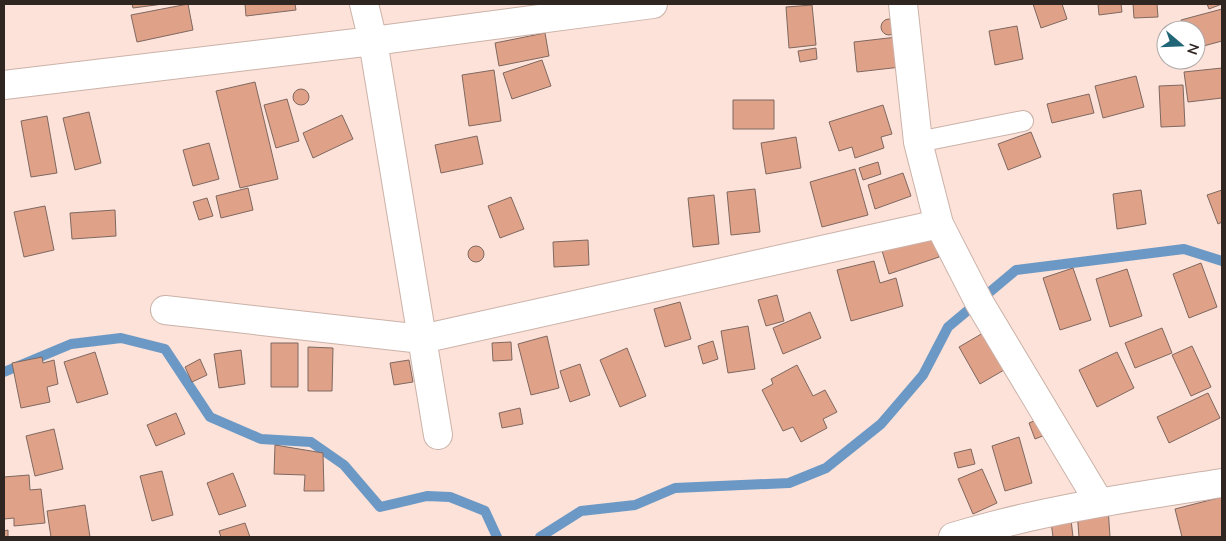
<svg xmlns="http://www.w3.org/2000/svg" width="1226" height="541" viewBox="0 0 1226 541" font-family="Mulish,sans-serif">
<style>
.lines{fill:none;stroke-linecap:round;stroke-linejoin:round}
.stream{stroke:#6b98c5;stroke-width:10}
.building{fill:#e0a189;stroke:#7f6860}
.service-casing{stroke:#cbb2a9;stroke-width:22}
.minor-casing{stroke:#cbb2a9;stroke-width:30}
.service{stroke:#fff;stroke-width:20}
.minor{stroke:#fff;stroke-width:28}
</style>
<rect width="100%" height="100%" fill="#fce2d8"/>
<g class="lines">
<path class="stream" d="M4,372L71,344L121,338L165,349L210,417L261,439L311,442L344,465L380,507L427,496L450,497L485,511L497,537
M540,537L581,511L635,505L675,488L789,483L826,468L881,424L923,375L948,327L1016,270L1184,249L1222,261"/>
</g>
<path class="building" d="M132,4H163L133,8Z
M188,4L193,30L137,42L131,15Z
M245,4H295L296,10L246,16Z
M1033,4H1062L1067,19L1041,28Z
M1098,4H1121L1122,12L1099,15Z
M1133,4H1157L1158,17L1134,18Z
M1207,4H1222L1209,9Z
M812,5L816,45L789,48L786,7Z
M1222,9V41L1196,48V30H1184L1181,20Z
M881 27a8 8 0 1 1 16 0a8 8 0 1 1-16 0Z
M1017,26L1023,59L995,65L989,31Z
M545,33L549,56L499,66L495,43Z
M897,37L901,67L857,72L854,42Z
M816,48L817,59L800,62L798,51Z
M542,60L551,86L512,99L503,73Z
M1222,68V98L1188,102L1184,72Z
M494,70L501,121L469,126L462,75Z
M1136,76L1144,107L1103,118L1095,86Z
M255,82L278,179L240,188L216,91Z
M1183,85L1185,126L1161,127L1159,86Z
M293 97a8 8 0 1 1 16 0a8 8 0 1 1-16 0Z
M1089,94L1094,113L1052,123L1047,104Z
M287,99L299,141L276,148L264,105Z
M733,100H774V129H733Z
M883,105L892,134L881,137L884,148L855,158L852,147L839,151L829,122Z
M89,112L101,163L75,170L63,118Z
M342,115L353,139L313,158L303,133Z
M47,116L57,173L31,177L21,121Z
M1031,132L1041,157L1008,170L998,144Z
M477,136L483,164L441,173L435,145Z
M796,137L801,168L766,174L761,143Z
M209,143L219,179L193,186L183,150Z
M878,162L881,174L863,180L859,168Z
M855,169L868,215L822,227L810,182Z
M903,173L911,196L875,209L868,185Z
M248,188L253,210L221,218L216,196Z
M755,189L760,232L731,235L727,192Z
M1141,190L1146,224L1117,229L1113,194Z
M1222,190V222L1218,224L1207,195Z
M714,195L719,244L693,247L688,198Z
M511,197L524,229L500,238L488,206Z
M207,198L213,216L199,220L193,202Z
M45,206L54,250L24,257L14,212Z
M115,210L116,236L72,239L70,213Z
M930,228L939,257L889,274L880,244Z
M588,240L589,265L554,267L553,242Z
M468 254a8 8 0 1 1 16 0a8 8 0 1 1-16 0Z
M874,261L880,283L896,278L903,306L851,321L837,270Z
M1201,263L1217,307L1189,318L1173,274Z
M1073,268L1091,320L1060,330L1043,278Z
M1127,269L1142,316L1110,327L1096,279Z
M777,295L784,321L766,326L758,300Z
M680,302L691,339L665,347L654,309Z
M810,312L821,338L783,354L773,328Z
M748,326L755,369L728,373L721,331Z
M1162,328L1172,353L1135,368L1125,343Z
M983,333L1004,370L980,384L959,347Z
M547,336L559,388L531,395L518,344Z
M713,341L718,359L703,364L698,346Z
M511,342L512,360L493,361L492,343Z
M271,343H298V387H271Z
M1192,346L1211,387L1191,396L1172,355Z
M308,347L333,348L332,391H308Z
M627,348L646,396L620,407L600,360Z
M241,350L245,384L219,388L214,354Z
M95,352L108,394L77,403L64,362Z
M1117,352L1134,388L1097,407L1079,370Z
M42,357L43,363L54,360L58,384L47,387L50,402L21,408L12,363Z
M200,359L207,375L192,382L185,367Z
M409,360L413,382L394,385L390,363Z
M580,364L590,395L570,402L560,371Z
M797,365L813,396L825,390L837,412L823,419L827,428L801,442L793,427L783,431L762,390L773,384L771,379Z
M1208,393L1220,418L1169,443L1157,417Z
M520,408L523,424L502,428L499,413Z
M176,413L185,434L156,446L147,425Z
M1044,417L1050,433L1035,439L1029,423Z
M54,429L63,469L35,476L26,436Z
M1019,437L1032,483L1005,491L992,446Z
M275,445L323,453L324,491H304L305,475L274,474Z
M971,449L975,464L958,468L954,453Z
M982,469L997,503L973,514L958,479Z
M162,471L173,515L152,521L140,476Z
M233,473L246,506L219,515L207,483Z
M29,475L30,490L41,489L45,523L14,526V518L4,519V477Z
M1222,497V537H1182L1175,509Z
M85,505L90,537H51L47,511Z
M1108,507L1110,537H1079L1077,510Z
M1070,511L1073,537H1053L1050,514Z
M245,523L250,537H221L219,531Z
M8,530V537H4V531Z"/>
<g class="lines">
<g class="service-casing">
<path id="service" d="M918,142L1023,121"/>
</g>
<g class="minor-casing">
<path id="minor" d="M364,4L373,41L438,435
M903,4L918,142L939,224L979,302L1099,502
M4,85L373,41L653,4
M165,310L422,339L939,224
M953,537C1041,510 1132,497 1222,483"/>
</g>
<use href="#service" class="service"/>
<use href="#minor" class="minor"/>
</g>
<rect width="1226" height="541" fill="none" stroke="#2f2622" stroke-width="10"/>
<g transform="translate(1181 45) rotate(109)"><circle r="24" fill="#ffffff" stroke="#aca8a7"/>
<path d="M0-4L9 19L0 12L-9 19Z" fill="#216677"/>
<text y="-8" font-size="14" font-weight="bold" text-anchor="middle" fill="#2f2622">N</text>
</g>
</svg>
